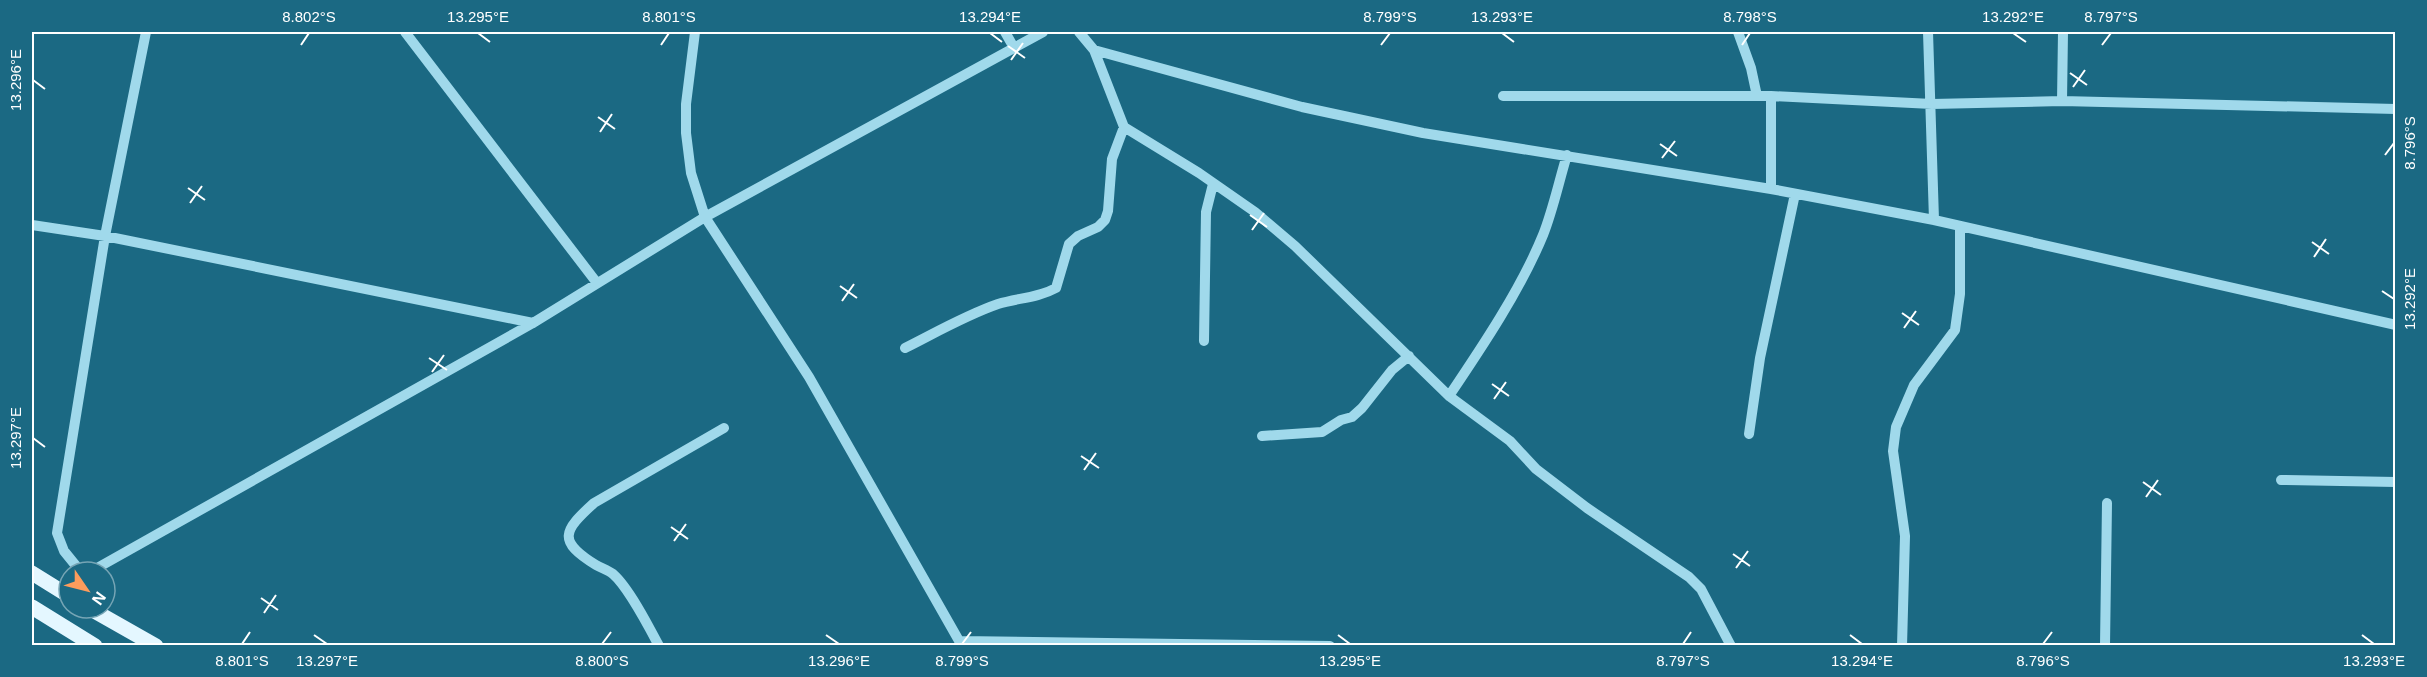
<svg xmlns="http://www.w3.org/2000/svg" width="2427" height="677" viewBox="0 0 2427 677" font-family="Helvetica,sans-serif">
<style>
.lines{fill:none;stroke-linecap:round;stroke-linejoin:round}
.minor{stroke:#a0d9eb;stroke-width:10}
.major{stroke:#e4f7ff;stroke-width:15}
.ticks{fill:none;stroke:#fff;stroke-width:2}
.neatline{fill:none;stroke:#fff;stroke-width:2}
.ticks-label{font-size:15px;text-anchor:middle;fill:#fff}
</style>
<rect width="100%" height="100%" fill="#1b6983"/>
<g class="lines">
<path class="minor" d="M405,32L597,283
M695,32L686,104V133L691,173L705,217L809,377L962,646
M1005,32L1013,46
M1079,32L1094,50L1302,107L1423,133L1771,189L1934,220L2396,325
M1738,32L1751,68L1757,96
M1928,32L1934,220
M1094,50L1124,127L1199,173L1255,212L1295,246L1449,396L1510,441L1536,469L1587,508L1689,577L1701,589L1731,646
M1503,96H1771L1932,104L2062,101L2396,109
M2062,101L2063,32
M1771,189V96
M32,225L105,236L533,323
M1204,341L1206,212L1213,184
M905,348C935,333 966,315 998,304C1017,298 1038,298 1056,288L1069,244L1078,236L1098,227L1105,220L1108,211L1112,159L1124,127
M1449,396C1482,347 1521,289 1543,235C1553,210 1559,181 1567,155
M1749,434L1760,358L1795,194
M1262,436L1322,432L1341,420L1352,417L1362,408L1392,370L1409,356
M2281,480L2396,482
M81,572L64,551L57,533L105,236L146,32
M90,572L533,323L705,217L1043,32
M960,641L1330,646
M659,646C649,627 629,588 613,574C608,570 601,568 596,565C557,541 563,531 594,503L724,428
M1902,646L1905,536L1893,451L1896,427L1914,385L1955,330L1960,294V227
M2105,646L2107,503"/>
<path class="major" d="M32,573L69,596
M32,607L95,646
M89,608L156,646"/>
</g>
<path class="ticks" d="M478,33L490,42M990,33L1002,42M1502,33L1514,42M2013,33L2026,42M301,45L309,33M661,45L669,33M1381,45L1390,33M1742,45L1750,33M2102,45L2111,33M1008,46L1025,58M1011,60L1023,43M2070,73L2087,85M33,80L45,89M2073,87L2085,70M598,117L615,129M600,132L612,114M1660,144L1677,156M2385,155L2394,143M1662,158L1675,141M188,188L205,200M190,203L202,186M1250,215L1267,227M1252,230L1264,213M2312,242L2329,254M2314,257L2326,239M840,286L857,298M2382,291L2394,299M842,301L854,284M1902,313L1919,325M1904,328L1916,311M429,358L447,370M432,372L444,355M1492,384L1509,396M1494,399L1506,382M33,438L45,447M1081,456L1099,468M1084,470L1096,453M2143,482L2161,495M2146,497L2158,480M671,527L688,539M674,541L686,524M1733,554L1750,566M1736,568L1748,551M261,598L278,610M264,613L276,595M314,635L327,644M826,635L839,644M1338,635L1350,644M1850,635L1862,644M2362,635L2374,644M242,644L250,632M602,644L611,632M962,644L971,632M1683,644L1691,632M2043,644L2052,632"/>
<rect width="2427" height="677" fill="none" stroke="#1b6983" stroke-width="66"/>
<g transform="translate(87 590) rotate(125)"><circle r="28" fill="#1b6983" stroke="#76a5b5" stroke-width="1.5"/>
<path d="M0-4.5L10 22L0 15L-10 22Z" fill="#fd9c5c"/>
<text y="-9" font-size="16" font-weight="bold" text-anchor="middle" fill="#ffffff">N</text>
</g>
<rect x="33" y="33" width="2361" height="611" class="neatline"/>
<g class="ticks-label">
<text x="309" y="22">8.802°S</text>
<text x="478" y="22">13.295°E</text>
<text x="669" y="22">8.801°S</text>
<text x="990" y="22">13.294°E</text>
<text x="1390" y="22">8.799°S</text>
<text x="1502" y="22">13.293°E</text>
<text x="1750" y="22">8.798°S</text>
<text x="2013" y="22">13.292°E</text>
<text x="2111" y="22">8.797°S</text>
<text transform="translate(16 80) rotate(-90)" y="5">13.296°E</text>
<text transform="translate(2410 143) rotate(-90)" y="5">8.796°S</text>
<text transform="translate(2410 299) rotate(-90)" y="5">13.292°E</text>
<text transform="translate(16 438) rotate(-90)" y="5">13.297°E</text>
<text x="242" y="666">8.801°S</text>
<text x="327" y="666">13.297°E</text>
<text x="602" y="666">8.800°S</text>
<text x="839" y="666">13.296°E</text>
<text x="962" y="666">8.799°S</text>
<text x="1350" y="666">13.295°E</text>
<text x="1683" y="666">8.797°S</text>
<text x="1862" y="666">13.294°E</text>
<text x="2043" y="666">8.796°S</text>
<text x="2374" y="666">13.293°E</text>
</g>
</svg>
